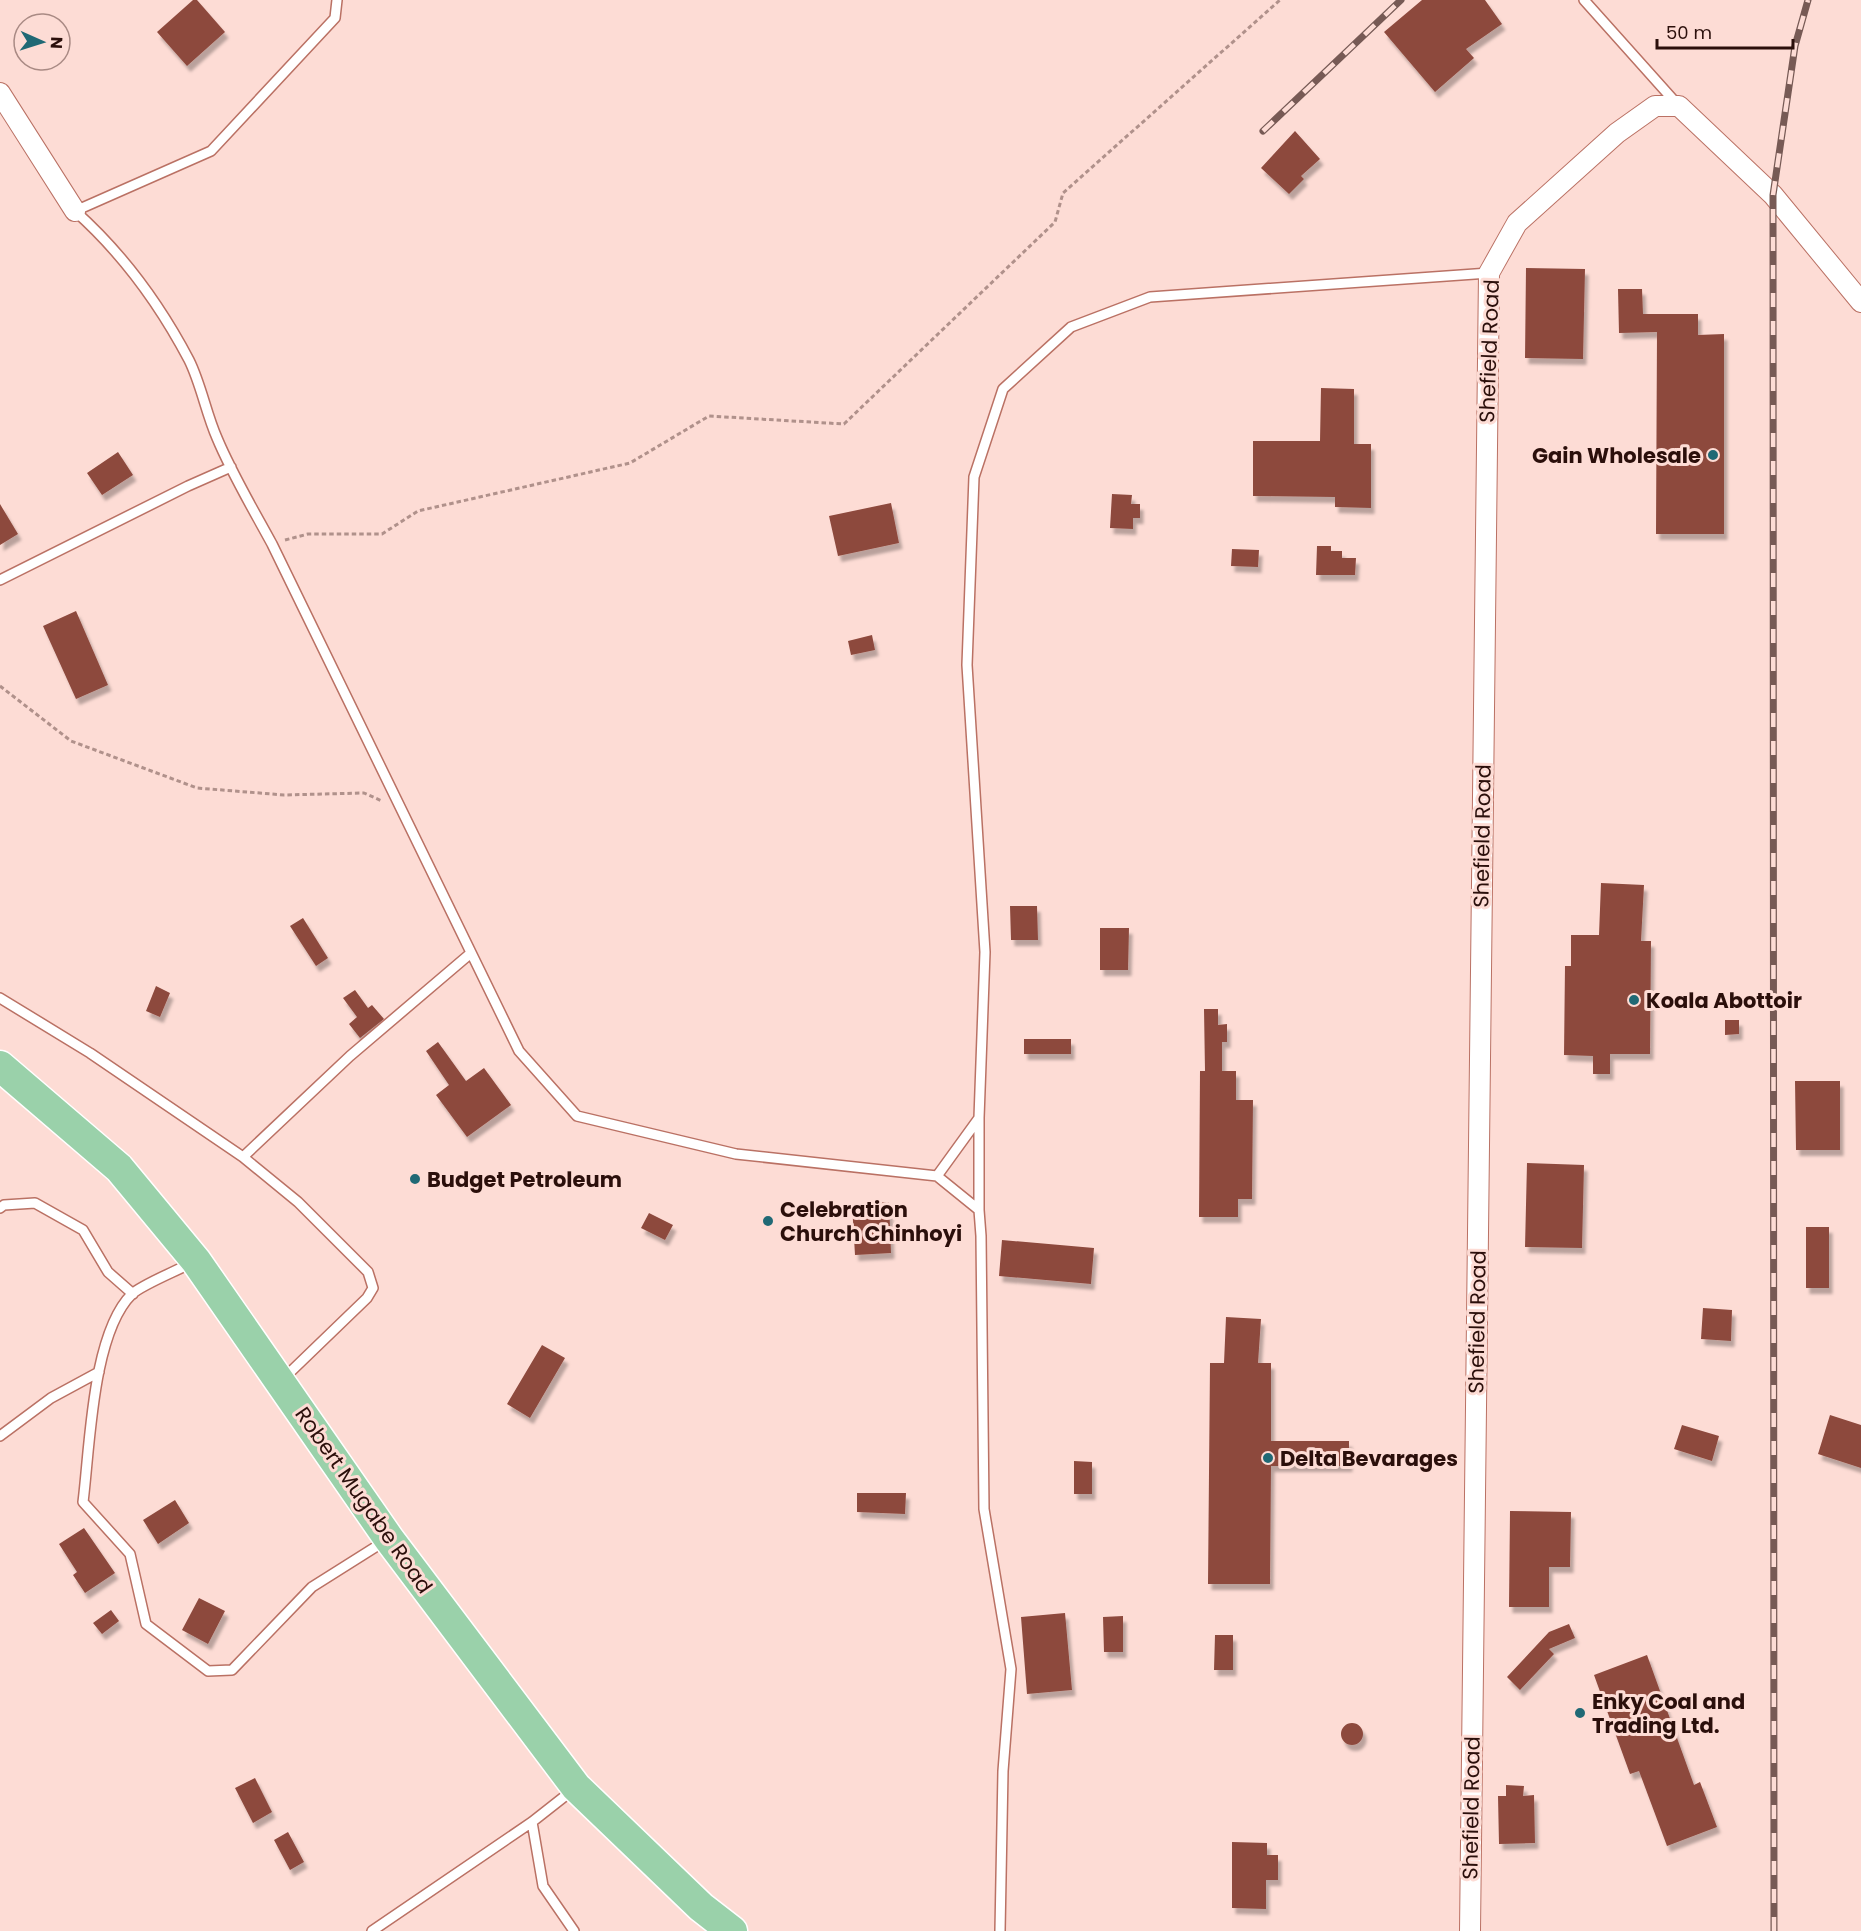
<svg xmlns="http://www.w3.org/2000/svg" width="1861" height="1931" viewBox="0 0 1861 1931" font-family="Poppins,sans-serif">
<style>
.building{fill:#8d493d;filter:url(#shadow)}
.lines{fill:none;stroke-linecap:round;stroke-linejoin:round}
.lane-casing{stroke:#ba7164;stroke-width:12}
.street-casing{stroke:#ba7164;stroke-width:22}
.primary-casing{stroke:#fff;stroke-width:33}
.path{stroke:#b0918b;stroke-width:3;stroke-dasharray:4.5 3;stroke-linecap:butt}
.lane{stroke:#fff;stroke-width:9}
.street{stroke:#fff;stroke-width:20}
.primary{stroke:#9ad1aa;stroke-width:30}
.rail-casing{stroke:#775a55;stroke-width:7}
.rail{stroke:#fddcd5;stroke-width:4.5;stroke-dasharray:14;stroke-linecap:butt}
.poi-dot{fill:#206975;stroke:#fddcd5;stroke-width:2}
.labels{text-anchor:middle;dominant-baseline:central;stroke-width:6;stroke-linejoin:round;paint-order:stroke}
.street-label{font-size:21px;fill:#2b0f0b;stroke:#fddcd5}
.poi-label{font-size:21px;font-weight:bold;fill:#2b0f0b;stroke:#fddcd5;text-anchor:start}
</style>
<defs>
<filter id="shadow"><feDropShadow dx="3.5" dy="6" stdDeviation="1.5" flood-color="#0004"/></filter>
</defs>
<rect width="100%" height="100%" fill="#fddcd5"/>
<path class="building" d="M193,0H197L225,32L187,66L157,32Z
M1422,0H1485L1502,24L1466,49L1474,58L1435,92L1384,32Z
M1295,131L1320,159L1301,176L1304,179L1289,194L1261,168Z
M1526,268L1585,269L1583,359L1525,358Z
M1618,289H1642L1643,314H1698V335L1724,334V534H1656L1657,332L1619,333Z
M1321,388L1354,389V444H1371V508L1335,507V497L1253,496V441H1320Z
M118,452L133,475L102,495L87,473Z
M1112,494L1132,495L1131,504H1140V518H1133V529L1110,528Z
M891,503L899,543L838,556L829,516Z
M0,504L18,534L0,545Z
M1317,546H1331V551H1342V558H1356L1355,575H1316Z
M1232,549L1259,550L1258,567L1231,566Z
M76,611L108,685L76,699L43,626Z
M872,635L875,650L851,655L848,641Z
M1601,883L1644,885L1641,941H1651L1650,1054H1610V1074H1593V1056L1564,1055L1565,966H1571V935H1599Z
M1010,906H1037L1038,940H1011Z
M303,918L328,958L316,966L290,926Z
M1100,928H1129L1128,970H1100Z
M156,986L170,993L160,1017L146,1011Z
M355,990L368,1008L372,1005L384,1019L360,1038L349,1024L357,1017L343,998Z
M1204,1009H1218V1025L1227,1024V1042H1222V1071H1236V1100H1253L1252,1199H1238V1217H1199L1200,1071H1205Z
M1725,1020H1739V1034L1725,1035Z
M1024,1039H1071V1054H1024Z
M438,1042L466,1081L484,1068L511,1105L467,1137L436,1095L449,1085L426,1051Z
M1795,1081H1840V1150H1796Z
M1527,1163L1584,1165L1582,1248L1525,1247Z
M889,1202L891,1253L855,1255L852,1204Z
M649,1213L673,1225L665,1240L641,1228Z
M1806,1227H1829V1288H1806Z
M1002,1240L1094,1248L1091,1284L999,1276Z
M1703,1308L1732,1310L1731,1341L1701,1339Z
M1226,1317L1261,1319L1258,1363H1271V1441H1349V1466H1271L1270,1584H1208L1210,1363H1224Z
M542,1345L565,1358L530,1418L507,1404Z
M1830,1415L1861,1425V1468L1818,1454Z
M1682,1425L1719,1436L1712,1461L1674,1449Z
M1074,1461L1092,1462V1494H1074Z
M857,1493H906L905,1514L857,1512Z
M175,1500L189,1523L158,1544L143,1520Z
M1510,1511L1571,1512L1570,1567H1549V1607H1509Z
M84,1528L115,1573L85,1593L73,1575L77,1572L59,1544Z
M199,1598L225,1611L208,1644L182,1630Z
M111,1610L119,1621L102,1634L93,1623Z
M1065,1613L1072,1690L1027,1694L1021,1617Z
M1123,1616V1652H1104L1103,1617Z
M1569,1624L1575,1638L1549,1649L1554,1654L1520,1690L1507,1677L1549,1632Z
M1215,1635H1233V1670H1214Z
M1647,1655L1694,1785L1700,1782L1717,1827L1667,1846L1639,1771L1630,1774L1594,1675Z
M1341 1734a11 11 0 1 1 22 0a11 11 0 1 1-22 0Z
M255,1778L272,1812L253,1823L235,1788Z
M1506,1785L1524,1786L1523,1796L1534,1795L1535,1843L1499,1844L1498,1796H1506Z
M288,1832L304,1862L290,1870L274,1840Z
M1232,1842L1267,1843V1855H1278V1880H1266V1909L1232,1908Z"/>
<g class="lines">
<g class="lane-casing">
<path id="lane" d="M337,0L335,18L211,151L75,211C121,252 160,305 189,360C201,384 206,413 217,438C232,474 253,509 272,544L519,1051L577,1116L736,1154L937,1176L979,1118L985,952L967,665L974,477L1003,389L1071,327L1150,297L1489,273
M1584,0L1677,104
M0,580L188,486L231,467
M0,998L90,1053L243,1157L298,1202L368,1272L373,1288L367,1298L282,1380
M979,1118V1210
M243,1157L350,1056L471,953
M937,1176L979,1210L981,1236L984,1509L1011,1669L1003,1771L1000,1931
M0,1208L4,1205L35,1203L83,1230L108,1272L133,1294
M193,1262C179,1270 143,1284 132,1294C92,1333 90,1447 83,1502L130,1554L146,1624L208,1671L232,1670L312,1587L385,1541
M0,1436L51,1398L99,1372
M532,1822L543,1886L574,1931
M372,1931L532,1822L574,1789"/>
</g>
<g class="street-casing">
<path id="street" d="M0,93L75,211
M1470,1931L1489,273L1517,223L1617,133L1655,106H1679L1773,195L1861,302"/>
</g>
<g class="primary-casing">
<path id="primary" d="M0,1066L119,1168L196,1261L389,1539L576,1787L701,1907L732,1931"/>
</g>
<path class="path" d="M285,540L308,534H382L418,511L630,463L709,416L844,424L1055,222L1063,193L1280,0
M0,686L71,741L197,788L284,795L364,793L382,801"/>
<use href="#lane" class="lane"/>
<use href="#street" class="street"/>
<use href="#primary" class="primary"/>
<g class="rail-casing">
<path id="rail" d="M1263,131L1401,0
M1774,1931L1773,195L1795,46L1808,0"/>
</g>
<use href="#rail" class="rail"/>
</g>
<g class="poi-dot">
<circle cx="1713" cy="455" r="6"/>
<circle cx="1634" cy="1000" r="6"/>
<circle cx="415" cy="1179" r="6"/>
<circle cx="768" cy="1221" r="6"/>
<circle cx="1268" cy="1458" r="6"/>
<circle cx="1580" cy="1713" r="6"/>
</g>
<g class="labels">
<g class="street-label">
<text transform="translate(1489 351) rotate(-88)">Shefield Road</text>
<text transform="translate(1482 836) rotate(-89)">Shefield Road</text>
<text transform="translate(1477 1322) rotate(-89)">Shefield Road</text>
<text transform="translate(364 1500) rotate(55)">Robert Mugabe Road</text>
<text transform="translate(1471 1808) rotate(-89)">Shefield Road</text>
</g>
<g class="poi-label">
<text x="1701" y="455" text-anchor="end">Gain Wholesale</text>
<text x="1646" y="1000">Koala Abottoir</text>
<text x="427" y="1179">Budget Petroleum</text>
<text x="780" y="1209">Celebration<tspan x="780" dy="24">Church Chinhoyi</tspan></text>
<text x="1280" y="1458">Delta Bevarages</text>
<text x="1592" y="1701">Enky Coal and<tspan x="1592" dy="24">Trading Ltd.</tspan></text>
</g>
</g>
<g transform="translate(42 42) rotate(93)"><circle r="28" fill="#fddcd5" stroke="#a98a84" stroke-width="1.5"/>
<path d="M0-4.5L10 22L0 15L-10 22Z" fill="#206975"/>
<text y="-9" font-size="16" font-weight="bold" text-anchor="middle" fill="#2b0f0b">N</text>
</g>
<path d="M1657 39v9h136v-9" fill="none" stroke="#2b0f0b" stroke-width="3"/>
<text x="1666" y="39" font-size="18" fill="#2b0f0b" stroke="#fddcd5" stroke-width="4.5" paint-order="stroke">50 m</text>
</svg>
